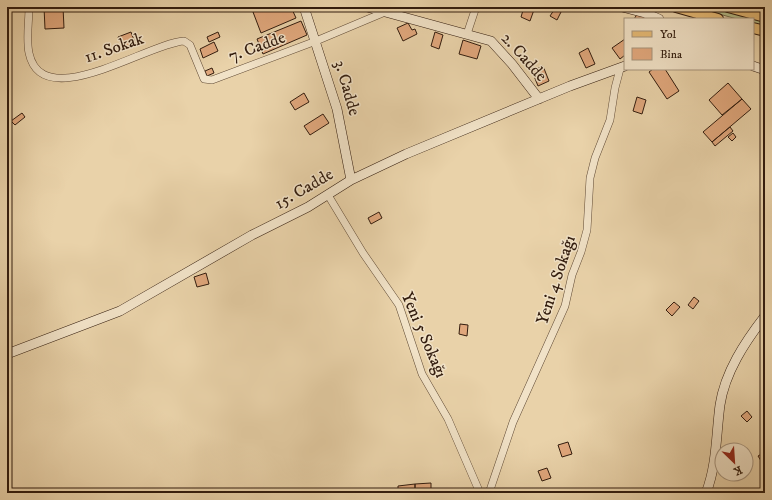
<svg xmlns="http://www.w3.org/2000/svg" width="772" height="500" viewBox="0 0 772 500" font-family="'IM FELL DW Pica',serif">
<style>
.green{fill:#b3bd8a;stroke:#726c4c}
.building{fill:#e0a77c;stroke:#321c0e}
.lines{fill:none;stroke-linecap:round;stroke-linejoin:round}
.street-casing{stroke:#604a35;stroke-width:8}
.secondary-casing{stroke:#321c0e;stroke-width:10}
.primary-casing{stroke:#321c0e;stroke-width:12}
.street{stroke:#f1e2c7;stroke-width:7}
.secondary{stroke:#f1e2c7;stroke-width:9}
.primary{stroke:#e4b974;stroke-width:10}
.labels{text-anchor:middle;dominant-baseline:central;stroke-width:3;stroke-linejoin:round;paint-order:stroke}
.street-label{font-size:17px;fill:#321c0e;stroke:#f1e2c7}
</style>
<rect width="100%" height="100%" fill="#e9d2a9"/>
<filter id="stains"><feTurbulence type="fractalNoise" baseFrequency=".005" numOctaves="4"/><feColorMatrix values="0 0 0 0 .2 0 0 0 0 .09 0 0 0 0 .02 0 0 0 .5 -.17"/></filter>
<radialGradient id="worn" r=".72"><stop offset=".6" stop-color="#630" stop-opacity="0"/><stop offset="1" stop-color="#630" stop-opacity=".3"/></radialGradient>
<path class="green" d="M694,7C719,7 741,15 765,21V27L753,23V19H737Z"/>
<path class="building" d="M44,7H63L64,28L45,29Z
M265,7H291L296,18L261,33L253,12Z
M524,7H535L530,21L521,17Z
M556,7L563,8L557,20L550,16Z
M638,13L645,18L644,19H634Z
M301,21L307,35L263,54L257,39Z
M408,23L412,30L415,29L417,34L403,41L397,28Z
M131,32L135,43L123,48L118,37Z
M218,32L220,37L209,42L207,37Z
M435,32L443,35L439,49L431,46Z
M625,39V55L620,59L612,48Z
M463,40L481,46L477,59L459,54Z
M214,42L218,51L203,58L200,49Z
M588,48L595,64L586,68L579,53Z
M543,66L549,81L538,86L532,71Z
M212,68L214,73L207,76L205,71Z
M653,69H665L679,91L667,99L649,72Z
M728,83L742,99L722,115L709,100Z
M304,93L309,102L295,110L290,102Z
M637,97L646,100L642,114L633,111Z
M742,99L751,109L712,142L703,132Z
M22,113L25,117L15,125L11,121Z
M323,114L329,123L310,135L304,126Z
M730,127L733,131L715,146L712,142Z
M733,133L736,137L732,141L728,137Z
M379,212L382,218L371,224L368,218Z
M206,273L209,284L197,287L194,277Z
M694,297L699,301L693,309L688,305Z
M674,302L680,307L672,316L666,310Z
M460,324L468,325L467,336L459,334Z
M747,411L752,417L747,422L741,416Z
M568,442L572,454L562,457L558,445Z
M763,453L765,463L763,464L758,456Z
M547,468L551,478L542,481L538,471Z
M431,483V489L415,490V484Z
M415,484V493H398V486Z"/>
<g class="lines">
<g class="street-casing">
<path id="street" d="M29,7C29,22 26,39 29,53C42,115 148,43 184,41L190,45L204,79L212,80L316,41L385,12
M467,34L476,7
M328,195L363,253L399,305L422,374L448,419L480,493
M489,493L513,422L565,306L572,275L581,252L587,230L590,178L595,158L610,120L615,88L620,69"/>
</g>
<g class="secondary-casing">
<path id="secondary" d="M304,7L337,109L351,180
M367,7L491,41L512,64L539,99
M622,7L645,13L659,19
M753,66L765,70
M7,354L120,311L252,235L308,207L351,180L406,154L570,86L625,66
M706,493C717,465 716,435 720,405C725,372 745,342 765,316"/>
</g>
<g class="primary-casing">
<path id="primary" d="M676,7L718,19
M728,7L765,17
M753,28L765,31"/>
</g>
<use href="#street" class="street"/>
<use href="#secondary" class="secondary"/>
<use href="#primary" class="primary"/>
</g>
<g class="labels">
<g class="street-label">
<text transform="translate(257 47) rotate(-20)">7. Cadde</text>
<text transform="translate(114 48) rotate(-19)">11. Sokak</text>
<text transform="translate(524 57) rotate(48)">2. Cadde</text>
<text transform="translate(347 88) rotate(74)">3. Cadde</text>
<text transform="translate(304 189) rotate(-30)">15. Cadde</text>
<text transform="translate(556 280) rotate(-72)">Yeni 4 Sokağı</text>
<text transform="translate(424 335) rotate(67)">Yeni 5 Sokağı</text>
</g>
</g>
<rect width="772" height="500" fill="none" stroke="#e9d2a9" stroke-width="24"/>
<rect x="8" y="8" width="756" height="484" fill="none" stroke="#321c0e" stroke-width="2"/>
<rect x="12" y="12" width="748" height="476" fill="none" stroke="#321c0e"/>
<rect x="624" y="18" width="130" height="52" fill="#f1e2c7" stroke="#a5937d"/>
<rect x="632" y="31" width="20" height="6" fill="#e4b974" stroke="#a5937d"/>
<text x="660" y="38" font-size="12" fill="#321c0e">Yol</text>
<rect x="632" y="48" width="20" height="12" fill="#e0a77c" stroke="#a5937d"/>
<text x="660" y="58" font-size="12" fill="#321c0e">Bina</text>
<g transform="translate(734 462) rotate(155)"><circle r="19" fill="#f1e2c7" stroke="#a5937d"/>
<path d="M0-3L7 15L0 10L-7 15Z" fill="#8f2418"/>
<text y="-6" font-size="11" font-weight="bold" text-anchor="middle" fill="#321c0e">K</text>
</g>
<rect width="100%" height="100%" filter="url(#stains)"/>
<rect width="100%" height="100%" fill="url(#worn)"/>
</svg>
